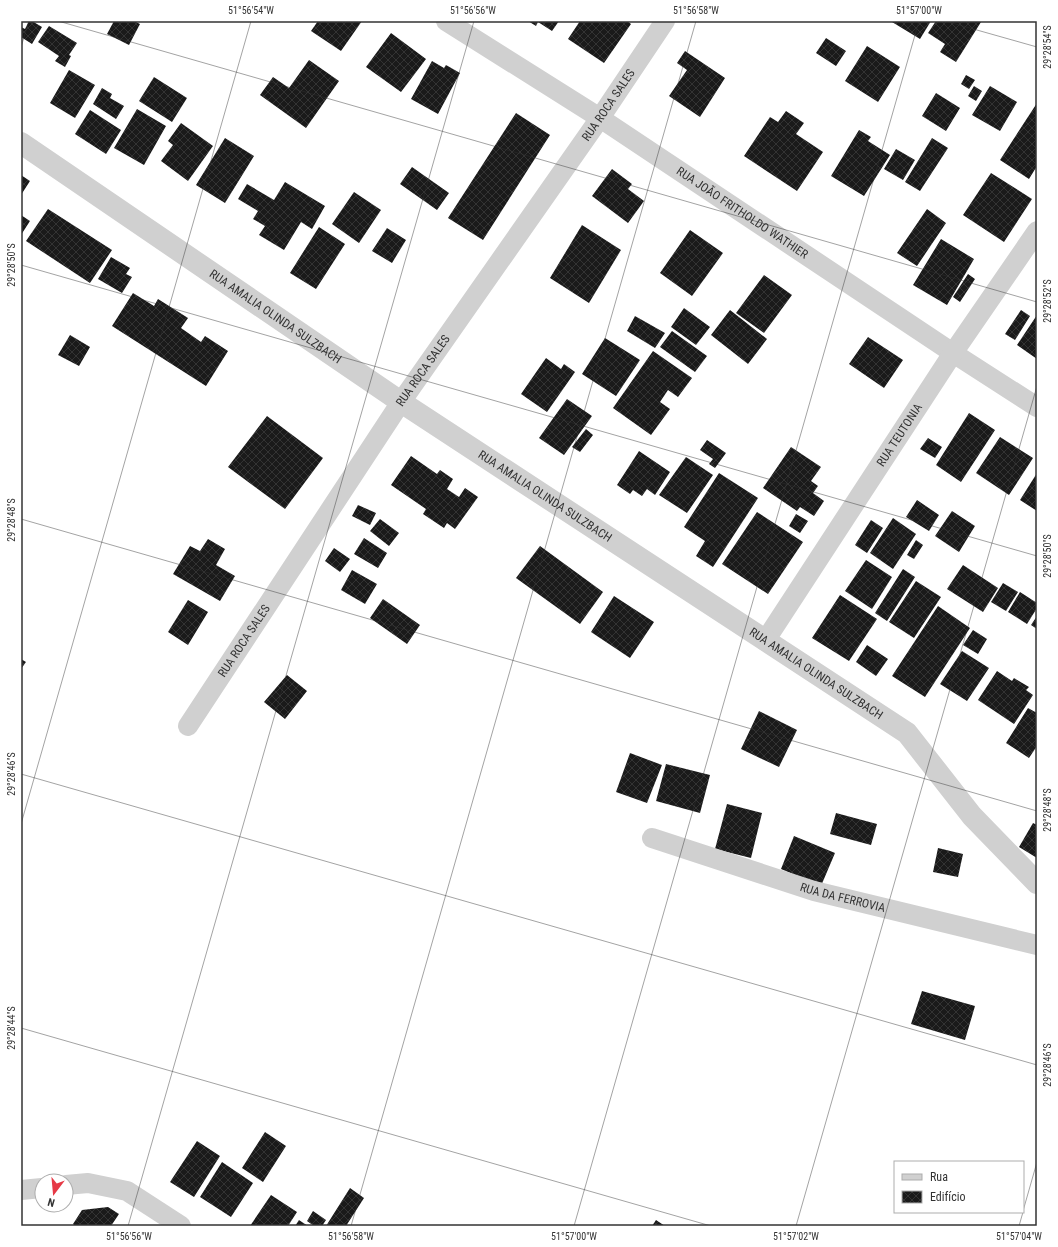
<svg xmlns="http://www.w3.org/2000/svg" width="1058" height="1247" viewBox="0 0 1058 1247" font-family="'Roboto Condensed',sans-serif">
<style>
.building{fill:url(#building-cross-hatch)}
.lines{fill:none;stroke-linecap:round;stroke-linejoin:round}
.minor{stroke:#d0d0d0;stroke-width:20}
.tertiary{stroke:#d0d0d0;stroke-width:22}
.ticks{fill:none;stroke:#333;stroke-width:1;stroke-opacity:0.45}
.labels{text-anchor:middle;dominant-baseline:central;stroke-width:4;stroke-linejoin:round;paint-order:stroke}
.street-label{font-size:12px;fill:#333;stroke:#fff}
.neatline{fill:none;stroke:#333;stroke-width:1.5}
.ticks-label{font-size:10px;text-anchor:middle;fill:#333}
</style>
<defs>
<pattern id="building-cross-hatch" width="8" height="8" patternUnits="userSpaceOnUse"><rect width="8" height="8" fill="#1a1a1a"/><path d="M0 0l8 8M0 8l8-8" fill="none" stroke="#333"/></pattern>
</defs>
<rect width="100%" height="100%" fill="#fff"/>
<path class="building" d="M29,21H32L42,27L32,44L21,37V27L25,29Z
M114,21H134L140,24L129,45L107,34Z
M318,21H362L341,51L311,31Z
M528,21H559L552,31L538,22L536,26Z
M580,21H627L631,24L604,63L568,39Z
M893,21H931L920,39L892,22Z
M936,21L981,22L956,62L940,52L945,44L928,33Z
M49,26L77,43L69,55L71,56L65,67L55,61L59,56L38,42Z
M391,33L426,59L401,92L366,67Z
M826,38L846,51L836,66L816,53Z
M867,46L900,67L878,102L845,81Z
M685,51L725,78L700,117L669,96L687,70L677,63Z
M309,60L339,81L306,128L260,95L273,77L289,88Z
M432,61L444,68L446,65L460,73L438,114L411,99Z
M69,70L95,85L75,118L50,103Z
M966,75L975,80L969,89L961,84Z
M154,77L187,98L172,122L139,101Z
M974,86L982,91L976,101L968,96Z
M990,86L1017,102L1000,131L972,115Z
M102,88L112,94L110,98L124,106L116,119L93,104Z
M936,93L960,108L946,131L922,116Z
M1037,103V166L1029,179L1000,160Z
M137,109L166,126L144,165L114,148Z
M90,110L121,130L106,154L75,134Z
M786,111L804,123L796,134L823,152L797,191L744,156L770,117L778,122Z
M516,113L550,135L483,240L448,218Z
M181,123L213,146L188,181L161,161L173,145L168,141Z
M859,130L871,137L868,141L890,155L864,196L831,176Z
M225,138L254,156L225,203L196,185Z
M932,138L948,148L920,191L905,182Z
M896,149L915,160L903,180L884,169Z
M412,167L449,193L437,210L400,184Z
M612,169L632,184L628,189L644,201L628,223L592,196Z
M991,173L1032,199L1004,242L963,215Z
M21,175L30,181L21,195Z
M285,182L325,206L312,229L301,222L284,250L259,235L265,226L253,219L258,211L238,199L247,184L274,200Z
M354,192L381,210L359,243L332,224Z
M48,209L112,250L90,283L26,241Z
M927,209L946,223L917,266L897,253Z
M21,215L30,221L21,235Z
M582,225L621,250L589,303L550,278Z
M319,227L345,244L316,289L290,273Z
M387,228L406,240L392,263L372,251Z
M690,230L723,253L692,296L660,273Z
M941,239L974,259L947,305L913,285Z
M111,257L130,268L126,274L132,277L122,293L98,279Z
M968,274L975,279L960,302L953,297Z
M764,275L792,295L764,333L736,313Z
M133,293L154,306L158,299L188,318L181,328L201,342L205,336L228,351L206,386L112,326Z
M684,308L710,327L696,345L671,327Z
M730,310L767,339L748,364L711,335Z
M1021,310L1030,316L1015,340L1005,334Z
M1037,315V359L1017,345Z
M635,316L665,333L655,348L627,331Z
M672,331L707,356L695,372L660,347Z
M70,335L90,347L79,366L58,355Z
M868,337L903,360L884,388L849,364Z
M605,338L640,360L616,396L582,374Z
M653,351L692,378L678,397L668,390L660,402L670,409L651,435L613,408Z
M546,358L561,369L564,364L575,372L547,412L521,394Z
M567,399L592,416L564,455L539,438Z
M969,413L995,430L961,482L936,465Z
M267,416L323,458L285,509L228,467Z
M586,429L593,435L580,452L572,447Z
M1000,437L1033,458L1009,495L976,473Z
M928,438L942,447L935,458L920,449Z
M707,440L726,453L715,468L709,464L713,459L700,450Z
M791,447L821,467L811,481L818,486L813,493L824,501L814,516L800,507L797,511L763,488Z
M639,451L670,472L655,495L647,489L642,496L633,490L630,494L617,485Z
M411,456L437,474L440,470L453,479L447,489L459,497L465,488L478,497L455,529L447,523L444,528L423,514L426,509L391,485Z
M686,457L713,475L687,513L659,495Z
M719,473L758,498L713,567L696,556L705,541L684,527Z
M1037,473V511L1020,500Z
M917,500L939,515L929,531L906,517Z
M358,505L376,513L370,525L352,516Z
M952,511L975,526L959,552L935,536Z
M757,512L803,542L768,594L722,564Z
M796,514L808,521L800,533L789,526Z
M893,518L916,534L893,569L870,553Z
M380,519L399,533L389,546L370,531Z
M871,520L883,528L867,553L855,545Z
M364,538L387,553L378,568L354,554Z
M208,539L225,549L216,565L235,576L220,601L173,574L190,546L200,551Z
M916,540L923,545L914,559L907,555Z
M540,546L603,592L580,624L516,578Z
M334,548L350,559L340,572L325,561Z
M866,560L892,577L872,609L845,591Z
M963,565L998,588L983,612L947,589Z
M903,569L915,577L887,621L875,613Z
M352,570L377,584L365,604L341,590Z
M916,581L941,597L914,638L889,622Z
M1003,583L1018,592L1006,611L991,602Z
M1020,592L1037,603V608L1027,624L1008,612Z
M840,595L877,619L849,661L812,638Z
M614,596L654,622L630,658L591,632Z
M383,599L420,625L407,644L370,618Z
M188,600L208,612L188,645L168,632Z
M938,606L970,628L925,697L892,676Z
M1037,616V629L1031,625Z
M973,630L987,639L978,654L963,645Z
M867,645L888,659L876,676L856,662Z
M962,651L989,668L967,701L940,684Z
M21,659L26,662L21,669Z
M997,671L1012,681L1014,678L1029,687L1026,690L1033,695L1014,724L978,700Z
M287,675L307,691L285,719L264,702Z
M1028,708L1037,713V746L1029,758L1006,743Z
M759,711L797,730L779,767L741,749Z
M630,753L662,765L647,803L616,792Z
M666,764L710,775L700,813L656,801Z
M727,804L762,813L751,858L715,849Z
M836,813L877,824L871,845L830,834Z
M1033,823L1037,825V858L1019,847Z
M794,836L835,853L821,886L781,869Z
M938,848L963,854L958,877L933,872Z
M922,991L975,1006L965,1040L911,1024Z
M265,1132L286,1146L263,1182L242,1168Z
M197,1141L220,1156L194,1197L170,1182Z
M222,1162L253,1183L231,1217L200,1197Z
M350,1188L364,1198L346,1226H326Z
M271,1195L297,1212L288,1226H250Z
M108,1207L119,1214L111,1226H75L73,1224L82,1210Z
M313,1211L326,1220L322,1226H314L307,1221Z
M299,1220L308,1226H295Z
M656,1220L665,1226H652Z"/>
<g class="lines">
<g class="minor">
<path id="s1" d="M446,21L600,118L953,353L1037,407"/>
<path id="s2" d="M765,641L953,353L1037,231"/>
<path id="s3" d="M188,726L401,402L600,118L665,21"/>
<path id="s4" d="M652,838L814,891L1037,945"/>
<path d="M66,1185L88,1183L127,1191L181,1226"/>
<path d="M21,1190L42,1188"/>
</g>
<path class="tertiary" id="s5" d="M21,143L401,402L907,733L972,816L1037,883"/>
</g>
<path class="ticks" d="M58,21L1037,302M945,21L1037,47M21,47L29,21M21,265L1037,556M21,519L1037,811M21,774L1037,1065M21,824L251,21M21,1028L711,1226M1023,1211L1037,1162M128,1226L474,21M351,1226L696,21M574,1226L919,21M796,1226L1037,386M1019,1226L1023,1212"/>
<g class="labels">
<g class="street-label">
<text stroke="none"><textPath href="#s3" startOffset="750">RUA ROCA SALES</textPath></text>
<text stroke="none"><textPath href="#s1" startOffset="353">RUA JOÃO FRITHOLDO WATHIER</textPath></text>
<text stroke="none"><textPath href="#s5" startOffset="308">RUA AMALIA OLINDA SULZBACH</textPath></text>
<text stroke="none"><textPath href="#s3" startOffset="426">RUA ROCA SALES</textPath></text>
<text stroke="none"><textPath href="#s2" startOffset="246">RUA TEUTONIA</textPath></text>
<text stroke="none"><textPath href="#s5" startOffset="632">RUA AMALIA OLINDA SULZBACH</textPath></text>
<text stroke="none"><textPath href="#s3" startOffset="102">RUA ROCA SALES</textPath></text>
<text stroke="none"><textPath href="#s5" startOffset="956">RUA AMALIA OLINDA SULZBACH</textPath></text>
<text stroke="none"><textPath href="#s4" startOffset="200">RUA DA FERROVIA</textPath></text>
</g>
</g>
<rect width="1058" height="1247" fill="none" stroke="#ffffff" stroke-width="44"/>
<rect x="894" y="1161" width="130" height="52" fill="#ffffff" stroke="#adadad"/>
<rect x="902" y="1174" width="20" height="6" fill="#d0d0d0" stroke="#adadad"/>
<text x="930" y="1181" font-size="12" fill="#333333">Rua</text>
<rect x="902" y="1191" width="20" height="12" fill="url(#building-cross-hatch)" stroke="#adadad"/>
<text x="930" y="1201" font-size="12" fill="#333333">Edifício</text>
<g transform="translate(54 1193) rotate(196)"><circle r="19" fill="#ffffff" stroke="#adadad"/>
<path d="M0-3L7 15L0 10L-7 15Z" fill="#e63946"/>
<text y="-6" font-size="11" font-weight="bold" text-anchor="middle" fill="#333333">N</text>
</g>
<rect x="22" y="22" width="1014" height="1203" class="neatline"/>
<g class="ticks-label">
<text x="251" y="14">51°56'54"W</text>
<text x="473" y="14">51°56'56"W</text>
<text x="696" y="14">51°56'58"W</text>
<text x="919" y="14">51°57'00"W</text>
<text transform="translate(1047 47) rotate(-90)" y="4">29°28'54"S</text>
<text transform="translate(11 265) rotate(-90)" y="4">29°28'50"S</text>
<text transform="translate(1047 301) rotate(-90)" y="4">29°28'52"S</text>
<text transform="translate(11 520) rotate(-90)" y="4">29°28'48"S</text>
<text transform="translate(1047 556) rotate(-90)" y="4">29°28'50"S</text>
<text transform="translate(11 774) rotate(-90)" y="4">29°28'46"S</text>
<text transform="translate(1047 810) rotate(-90)" y="4">29°28'48"S</text>
<text transform="translate(11 1028) rotate(-90)" y="4">29°28'44"S</text>
<text transform="translate(1047 1065) rotate(-90)" y="4">29°28'46"S</text>
<text x="129" y="1240">51°56'56"W</text>
<text x="351" y="1240">51°56'58"W</text>
<text x="574" y="1240">51°57'00"W</text>
<text x="796" y="1240">51°57'02"W</text>
<text x="1019" y="1240">51°57'04"W</text>
</g>
</svg>
